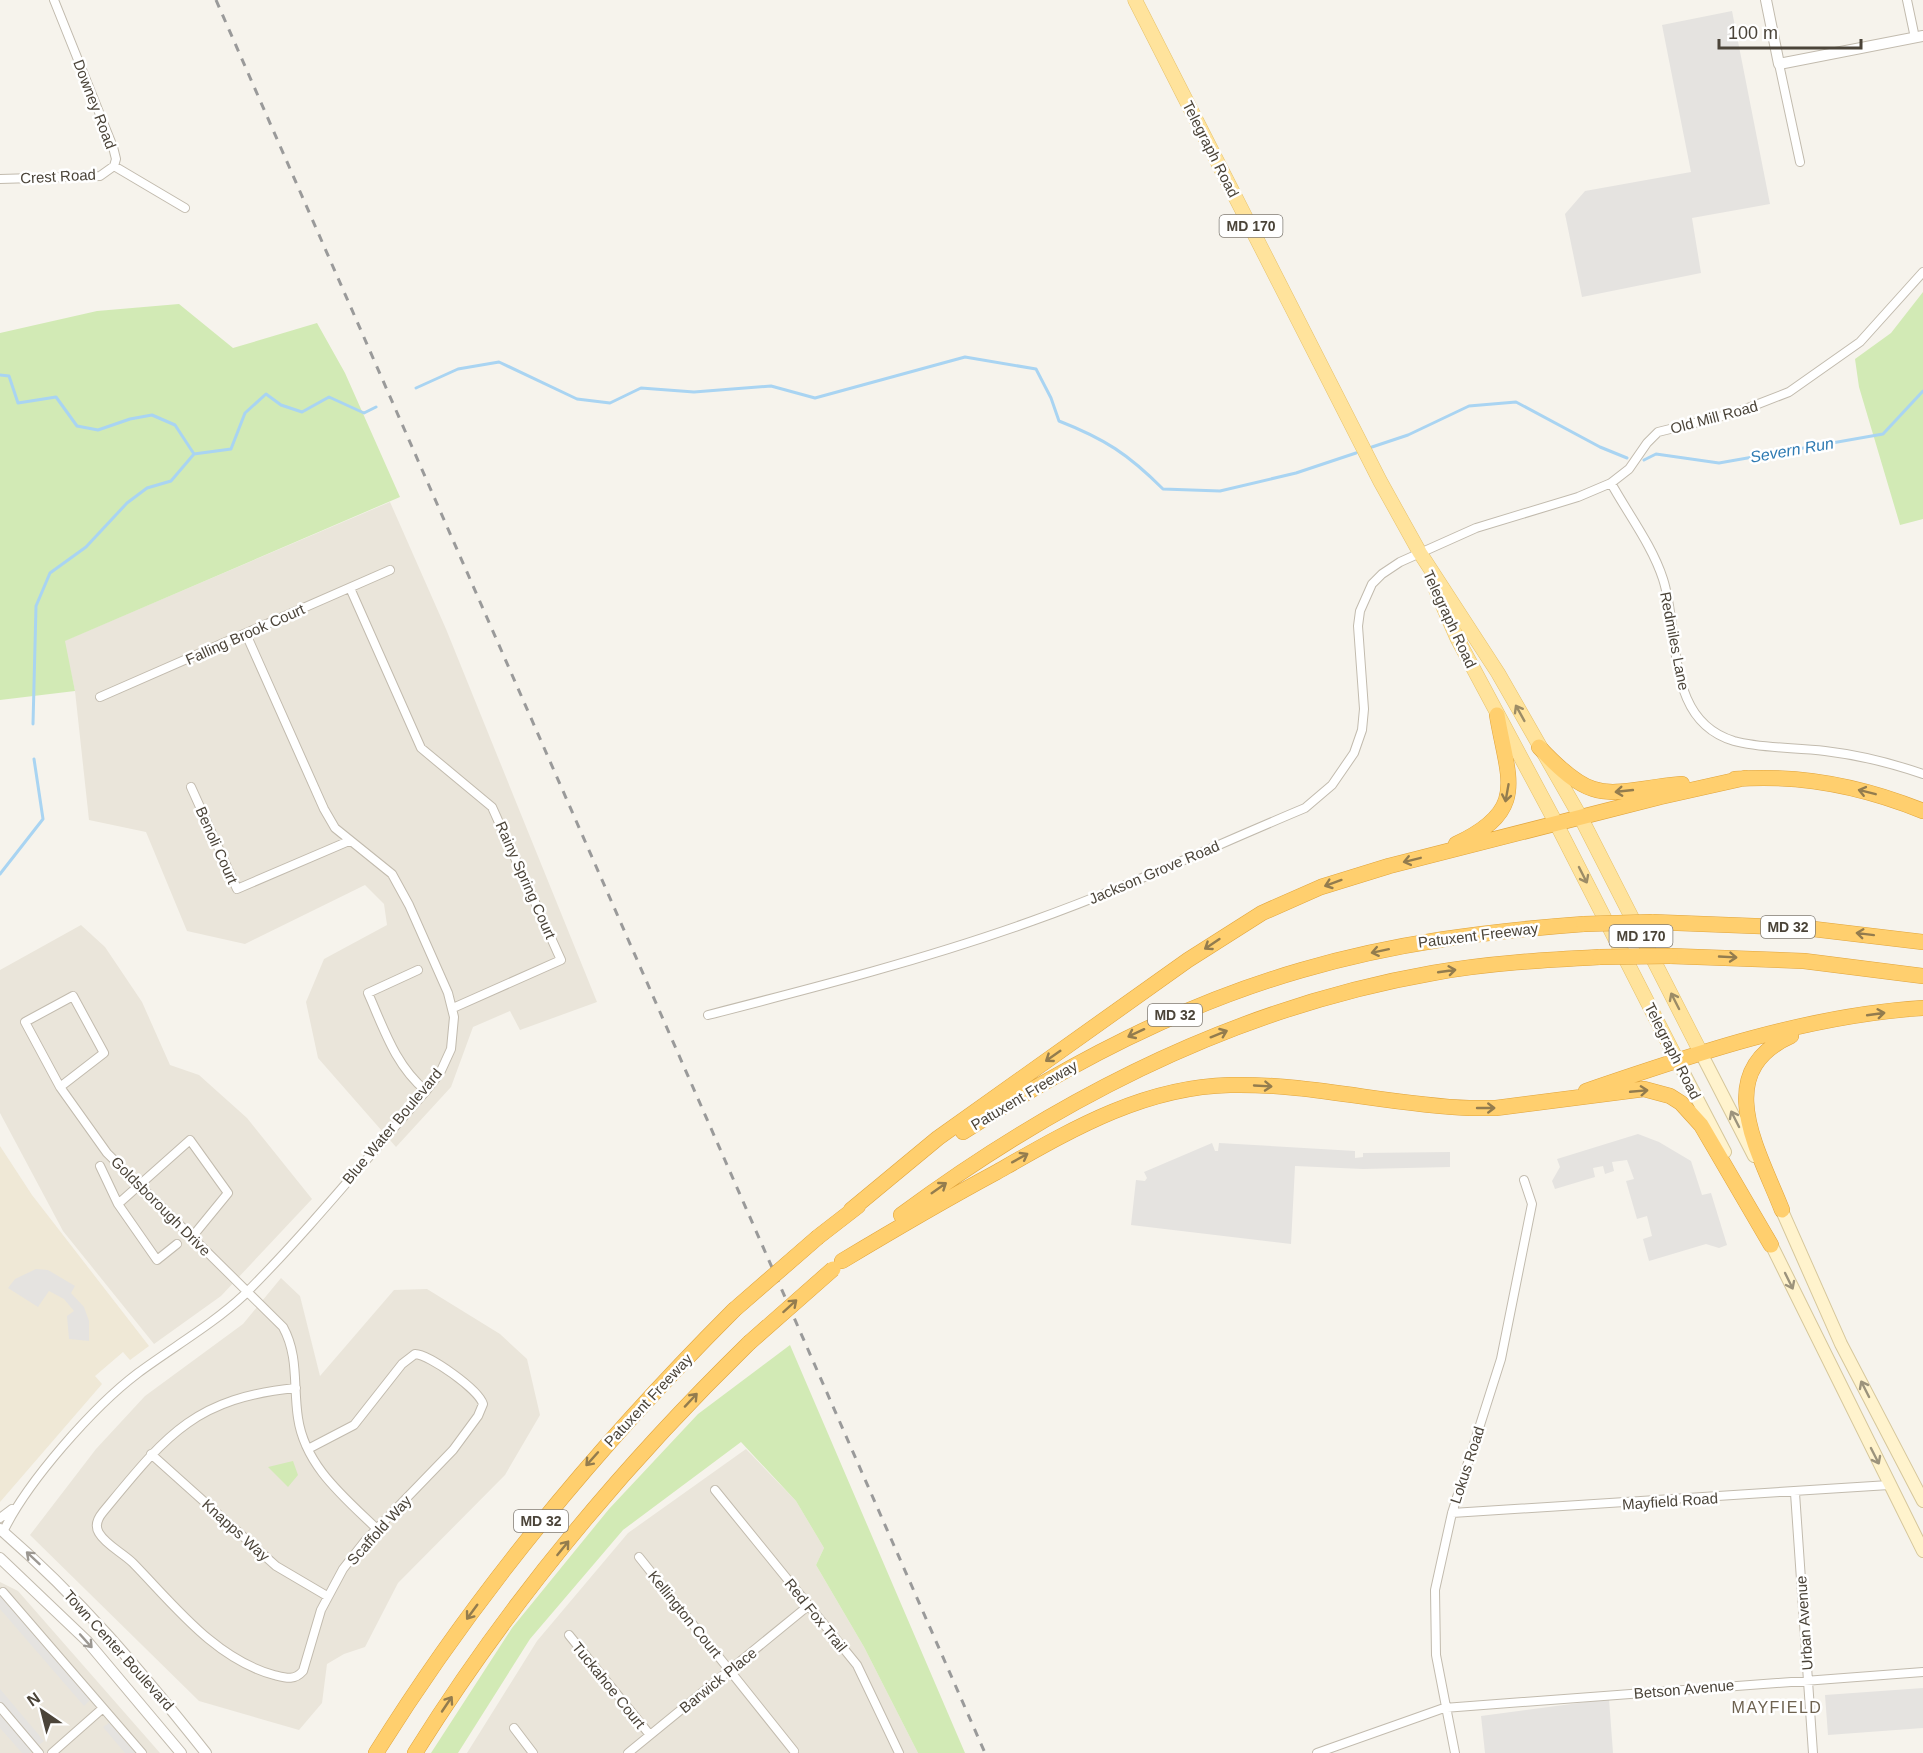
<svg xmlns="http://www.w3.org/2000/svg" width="1923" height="1753" viewBox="0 0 1923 1753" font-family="Arial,sans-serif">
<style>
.residential{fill:#eae5da}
.education{fill:#efe8d6}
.green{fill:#d2eab5}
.parking{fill:#e5e3e0}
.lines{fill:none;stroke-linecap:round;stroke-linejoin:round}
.stream{stroke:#a9d4f2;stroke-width:3}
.minor-casing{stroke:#c2bbae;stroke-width:10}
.tertiary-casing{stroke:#c2bbae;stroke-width:12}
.secondary-casing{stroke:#d6c79b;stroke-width:14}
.primary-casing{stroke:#e6c16a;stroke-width:15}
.motorway-casing{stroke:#e0a43c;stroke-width:16}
.minor{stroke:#fff;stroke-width:8}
.tertiary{stroke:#fff;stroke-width:10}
.secondary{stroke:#fff3cd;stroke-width:12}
.primary{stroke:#ffe39c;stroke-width:14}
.motorway{stroke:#ffcf6e;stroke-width:15}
.rail{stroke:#9a9a9a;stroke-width:3;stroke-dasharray:8 8;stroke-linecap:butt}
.motorway-bridge-casing{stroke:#e0a43c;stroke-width:16;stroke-linecap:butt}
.motorway-bridge{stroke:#ffcf6e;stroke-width:15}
.oneway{stroke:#9c8c66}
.oneway2{stroke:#937c4e}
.oneway3{stroke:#9c937c}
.oneway4{stroke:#9c9892}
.labels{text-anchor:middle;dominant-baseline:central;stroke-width:5;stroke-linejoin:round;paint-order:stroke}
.shield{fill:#fff;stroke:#817c74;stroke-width:1.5}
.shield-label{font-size:14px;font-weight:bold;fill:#4b4439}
.street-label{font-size:15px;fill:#4b4439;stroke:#fff}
.water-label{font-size:16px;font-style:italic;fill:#2e7ab2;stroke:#fff}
.neighbourhood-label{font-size:16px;letter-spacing:1.5px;fill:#6e6250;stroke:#fff}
</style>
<rect width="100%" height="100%" fill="#f6f3ec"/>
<path class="residential" d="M390,502L446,629L597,1002L520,1030L510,1011L473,1027L451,1087L396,1147L318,1058L306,1002L324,959L387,925L384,904L365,885L245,944L187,931L146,832L89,820L75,691L64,641Z
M81,925L105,947L142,1002L170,1065L199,1075L247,1118L312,1199L221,1296L154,1344L63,1231L0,1113V970Z
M281,1278L300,1296L320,1376L394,1290L427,1289L500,1334L527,1359L540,1415L505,1475L398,1583L365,1647L344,1654L327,1664L322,1703L299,1730L199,1701L30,1535L96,1449L145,1396L243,1324Z
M746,1449L796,1501L824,1548L816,1565L864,1647L918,1753H467L537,1641L628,1533Z
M0,1582L18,1591L160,1753H0Z"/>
<path class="education" d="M0,1146L32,1195L149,1346L130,1360L123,1352L95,1376L102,1384L0,1502Z"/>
<path class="green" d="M1923,292V519L1900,525L1859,387L1855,359L1891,333Z
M179,304L233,348L317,323L345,373L400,497L65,641L75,691L0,700V333L97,311Z
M790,1345L965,1753H918L864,1647L816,1565L824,1548L796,1501L741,1442L623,1530L530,1639L458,1753H431L512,1628L609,1509L698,1414Z
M293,1461L298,1475L288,1487L268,1467Z"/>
<path class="parking" d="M1732,11L1770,204L1692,218L1701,273L1582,297L1565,214L1585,191L1691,172L1662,25Z
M1638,1134L1659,1142L1691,1161L1702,1195L1711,1193L1727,1245L1719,1248L1706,1244L1649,1261L1643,1239L1652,1236L1647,1216L1637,1219L1626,1181L1634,1179L1627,1160L1612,1162L1614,1171L1605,1174L1603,1166L1593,1168L1595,1177L1555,1189L1552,1181L1560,1167L1557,1159Z
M1212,1143L1215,1151H1218L1219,1143L1355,1151V1158L1363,1157V1153L1450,1152V1167L1363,1169L1295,1166L1291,1244L1131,1225L1136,1180L1145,1181L1147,1178L1144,1172Z
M36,1269L48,1270L75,1286L71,1293L84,1307L89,1321V1341L69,1339L67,1316L74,1311L64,1299L49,1291L38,1307L8,1288L15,1279Z
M0,1596L90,1700L84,1706L0,1609Z
M1923,1688V1728L1828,1735L1825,1695Z
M0,1689L44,1741L38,1746L0,1702Z
M1609,1699L1613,1753H1485L1481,1716Z
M0,1715L32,1751L30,1753H22L0,1728Z
M109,1723L136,1753H125L103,1727Z"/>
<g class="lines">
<path class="stream" d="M0,375L9,376L18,403L56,397L77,426L98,430L130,419L152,415L175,425L194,454
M416,388L458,369L499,362L577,399L610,403L641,388L694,392L771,386L815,398L965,357L1036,369L1051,398L1059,421C1105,439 1128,454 1163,489L1220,491L1296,473L1356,453
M1372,447L1408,435L1469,406L1516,402L1600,447L1627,458
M1644,460L1656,454L1719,463L1883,434L1923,391
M33,724L36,606L50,573L86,547L127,503L147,488L171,481L194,454L231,449L245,413L266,394L281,405L302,412L329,397L364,413L376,407
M0,874L43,819L34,759"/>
<g class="minor-casing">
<path id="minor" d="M54,0L113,147L116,159L114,166L185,208
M1907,0L1915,38
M1779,64L1800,162
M0,179L100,176L114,166
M1611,483C1628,514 1652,545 1663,579C1681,634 1664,720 1734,741C1763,749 1796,747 1825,751C1859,755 1891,763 1923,774
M350,588L421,748L492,807L561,960L453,1008
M100,697L390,570
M191,787L237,889L349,841
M418,970L368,993C384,1029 395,1065 426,1091
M708,1015C817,987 926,959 1032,921C1125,888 1214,846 1305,808L1332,785L1354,753L1362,730L1364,709L1358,626L1360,611L1372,584L1382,574L1400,562L1476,528L1578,497L1611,483L1629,469L1647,443L1658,432L1735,413L1789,392L1860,342L1923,272
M60,1087L104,1053L73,996L25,1022L60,1087L107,1153L283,1327C299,1356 293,1386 298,1418C305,1466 344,1497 377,1529
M100,1166L118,1204
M177,1244L157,1260L118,1204L190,1140L228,1193L192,1237
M296,1388C193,1398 165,1437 103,1512C98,1518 94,1525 99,1533C106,1545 123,1553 133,1563C174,1605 215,1659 274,1675C286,1678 294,1681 303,1671L321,1610L343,1569L365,1541L453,1450L478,1416L483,1404C478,1389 430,1355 415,1354L402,1364L354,1425L308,1449
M151,1454L276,1566L327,1596
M715,1490L857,1665L899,1753
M1795,1493L1813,1753
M1452,1513L1889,1485
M0,1518L12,1509
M3,1532C27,1482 93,1407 138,1373C173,1347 212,1325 244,1295C308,1231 366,1159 426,1091L440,1073L451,1049L454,1017L448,993L409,905L392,874L335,828L324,809L246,634
M639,1557L794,1751
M3,1592L142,1753
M569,1635L650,1735
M0,1707L39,1753
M514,1728L533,1753
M52,1753L103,1708
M628,1753L808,1606
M1317,1753L1444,1708L1923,1672
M1455,1753L1436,1655L1435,1590L1452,1513L1501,1359L1532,1204L1524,1180"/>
</g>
<g class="tertiary-casing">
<path id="tertiary" d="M1766,0L1779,64L1923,36
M0,1529C81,1599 140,1670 206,1753
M0,1558L87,1641L181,1753"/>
</g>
<g class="secondary-casing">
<path id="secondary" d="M1701,1053L1754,1156
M1677,1060L1725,1152
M1779,1204L1841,1344L1923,1501
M1768,1238L1923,1551"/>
</g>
<g class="primary-casing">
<path id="primary" d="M1135,0L1380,481L1420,553L1498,673L1581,818L1701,1053
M1435,588L1457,638L1556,823L1677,1060"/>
</g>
<g class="motorway-casing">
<path id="motorway" d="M1539,747C1597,809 1606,791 1682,784
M1735,779C1799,774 1864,787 1923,811
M1456,844C1529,810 1508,780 1497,715
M1652,922L1805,928L1923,942
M1670,956L1804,961L1923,976
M1586,1091C1694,1054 1808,1015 1923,1008
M963,1132C1069,1064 1180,1005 1302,970C1394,943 1488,931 1584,924
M851,1210L938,1138L1188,960L1262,913L1321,887L1389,866L1660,797L1745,778
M1782,1210C1759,1151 1710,1072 1791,1036
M901,1215C1059,1098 1238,1007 1433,973C1488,963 1544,960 1600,957
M818,1237L858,1206
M842,1261C892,1231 943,1201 995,1173C1069,1131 1142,1087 1230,1085C1310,1083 1389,1105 1469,1108H1496L1644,1089L1670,1096L1681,1103L1701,1125L1771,1245
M376,1753C477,1591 599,1445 734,1310
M415,1753C508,1604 623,1466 749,1343"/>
</g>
<use href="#minor" class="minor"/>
<use href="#tertiary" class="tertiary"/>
<use href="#secondary" class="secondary"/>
<use href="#primary" class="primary"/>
<use href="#motorway" class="motorway"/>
<path class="rail" d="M216,0L985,1753"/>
<g class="motorway-bridge-casing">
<path id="motorway-bridge" d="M1584,924L1652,922
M1600,957L1670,956
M734,1310L818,1237
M749,1343L833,1269"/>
</g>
<use href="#motorway-bridge" class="motorway-bridge"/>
</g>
<defs><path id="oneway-shaft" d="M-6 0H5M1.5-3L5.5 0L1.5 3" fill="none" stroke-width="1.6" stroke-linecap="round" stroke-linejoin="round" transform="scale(1.5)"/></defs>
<g class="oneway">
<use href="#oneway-shaft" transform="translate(1520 713) rotate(-119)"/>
<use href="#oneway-shaft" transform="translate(1583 875) rotate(63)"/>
<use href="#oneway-shaft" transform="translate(1675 1001) rotate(-117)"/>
</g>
<g class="oneway2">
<use href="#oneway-shaft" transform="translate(1624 791) rotate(174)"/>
<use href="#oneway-shaft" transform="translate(1867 792) rotate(-166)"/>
<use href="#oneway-shaft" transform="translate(1507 793) rotate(100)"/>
<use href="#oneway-shaft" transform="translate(1412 860) rotate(166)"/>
<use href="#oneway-shaft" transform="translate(1333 883) rotate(160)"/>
<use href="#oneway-shaft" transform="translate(1865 934) rotate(-173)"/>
<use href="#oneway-shaft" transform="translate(1212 944) rotate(146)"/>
<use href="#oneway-shaft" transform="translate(1380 951) rotate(168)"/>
<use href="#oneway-shaft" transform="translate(1728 957) rotate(3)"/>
<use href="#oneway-shaft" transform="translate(1447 971) rotate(-8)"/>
<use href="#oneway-shaft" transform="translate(1876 1014) rotate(-8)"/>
<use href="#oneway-shaft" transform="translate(1136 1033) rotate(155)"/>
<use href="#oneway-shaft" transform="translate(1219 1034) rotate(-22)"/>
<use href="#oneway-shaft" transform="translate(1053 1056) rotate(145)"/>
<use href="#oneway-shaft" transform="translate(1263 1086) rotate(3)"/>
<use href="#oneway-shaft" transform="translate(1639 1091) rotate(-5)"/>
<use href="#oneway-shaft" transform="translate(1486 1108)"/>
<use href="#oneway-shaft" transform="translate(1020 1158) rotate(-29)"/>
<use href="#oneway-shaft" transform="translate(939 1188) rotate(-35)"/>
<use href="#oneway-shaft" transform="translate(790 1306) rotate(-42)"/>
<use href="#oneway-shaft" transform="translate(691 1400) rotate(-47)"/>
<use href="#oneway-shaft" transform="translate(592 1459) rotate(132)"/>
<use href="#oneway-shaft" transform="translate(563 1548) rotate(-51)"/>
<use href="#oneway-shaft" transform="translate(472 1612) rotate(126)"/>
<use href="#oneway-shaft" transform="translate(447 1704) rotate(-56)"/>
</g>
<g class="oneway3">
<use href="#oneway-shaft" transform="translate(1735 1119) rotate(-117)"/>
<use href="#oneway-shaft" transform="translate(1789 1281) rotate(64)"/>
<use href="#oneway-shaft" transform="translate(1865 1389) rotate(-117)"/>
<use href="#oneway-shaft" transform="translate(1875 1456) rotate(63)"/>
</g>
<g class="oneway4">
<use href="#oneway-shaft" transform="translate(33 1558) rotate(-137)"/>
<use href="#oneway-shaft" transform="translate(86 1641) rotate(48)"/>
</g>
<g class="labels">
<g class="shield">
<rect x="1219.5" y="215" width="63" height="22" rx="4.5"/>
<rect x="1761" y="916" width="54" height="22" rx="4.5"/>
<rect x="1609.5" y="925" width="63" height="22" rx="4.5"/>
<rect x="1148" y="1004" width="54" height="22" rx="4.5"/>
<rect x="514" y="1510" width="54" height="22" rx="4.5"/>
</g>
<g class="shield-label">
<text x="1251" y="226">MD 170</text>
<text x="1788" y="927">MD 32</text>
<text x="1641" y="936">MD 170</text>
<text x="1175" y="1015">MD 32</text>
<text x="541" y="1521">MD 32</text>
</g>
<g class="street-label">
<text transform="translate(95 104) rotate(69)">Downey Road</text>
<text transform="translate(1211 149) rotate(63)">Telegraph Road</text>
<text transform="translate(58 176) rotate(-3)">Crest Road</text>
<text transform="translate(1714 417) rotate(-15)">Old Mill Road</text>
<text transform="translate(1450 619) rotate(65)">Telegraph Road</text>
<text transform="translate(245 634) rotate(-24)">Falling Brook Court</text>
<text transform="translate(1675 641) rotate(79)">Redmiles Lane</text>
<text transform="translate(217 845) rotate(66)">Benoli Court</text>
<text transform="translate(1154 872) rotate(-23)">Jackson Grove Road</text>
<text transform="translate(526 880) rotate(66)">Rainy Spring Court</text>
<text transform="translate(1478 935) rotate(-7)">Patuxent Freeway</text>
<text transform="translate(1673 1051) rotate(63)">Telegraph Road</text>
<text transform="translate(1024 1095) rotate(-31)">Patuxent Freeway</text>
<text transform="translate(392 1126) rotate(-50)">Blue Water Boulevard</text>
<text transform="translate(161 1206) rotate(45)">Goldsborough Drive</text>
<text transform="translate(648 1400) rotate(-47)">Patuxent Freeway</text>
<text transform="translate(1467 1465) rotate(-72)">Lokus Road</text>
<text transform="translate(1670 1501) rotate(-4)">Mayfield Road</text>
<text transform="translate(236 1530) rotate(42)">Knapps Way</text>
<text transform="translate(379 1530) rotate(-48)">Scaffold Way</text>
<text transform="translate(685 1614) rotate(51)">Kellington Court</text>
<text transform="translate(816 1615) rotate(51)">Red Fox Trail</text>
<text transform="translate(1804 1623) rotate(-94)">Urban Avenue</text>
<text transform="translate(119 1650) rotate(48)">Town Center Boulevard</text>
<text transform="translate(718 1680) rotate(-39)">Barwick Place</text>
<text transform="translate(609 1685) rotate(51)">Tuckahoe Court</text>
<text transform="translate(1684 1689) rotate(-5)">Betson Avenue</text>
</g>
<g class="water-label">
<text transform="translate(1792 450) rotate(-10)">Severn Run</text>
</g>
<g class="neighbourhood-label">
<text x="1777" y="1707">MAYFIELD</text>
</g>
</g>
<g transform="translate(42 1711) rotate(325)" stroke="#ffffff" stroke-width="4.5" paint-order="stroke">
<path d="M0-4.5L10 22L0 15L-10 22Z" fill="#4b4439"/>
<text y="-9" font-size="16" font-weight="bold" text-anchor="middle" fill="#4b4439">N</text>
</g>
<path d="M1719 39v9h142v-9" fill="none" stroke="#4b4439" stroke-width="3"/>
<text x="1728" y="39" font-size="18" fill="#4b4439" stroke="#ffffff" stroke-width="4.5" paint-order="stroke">100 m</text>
</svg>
